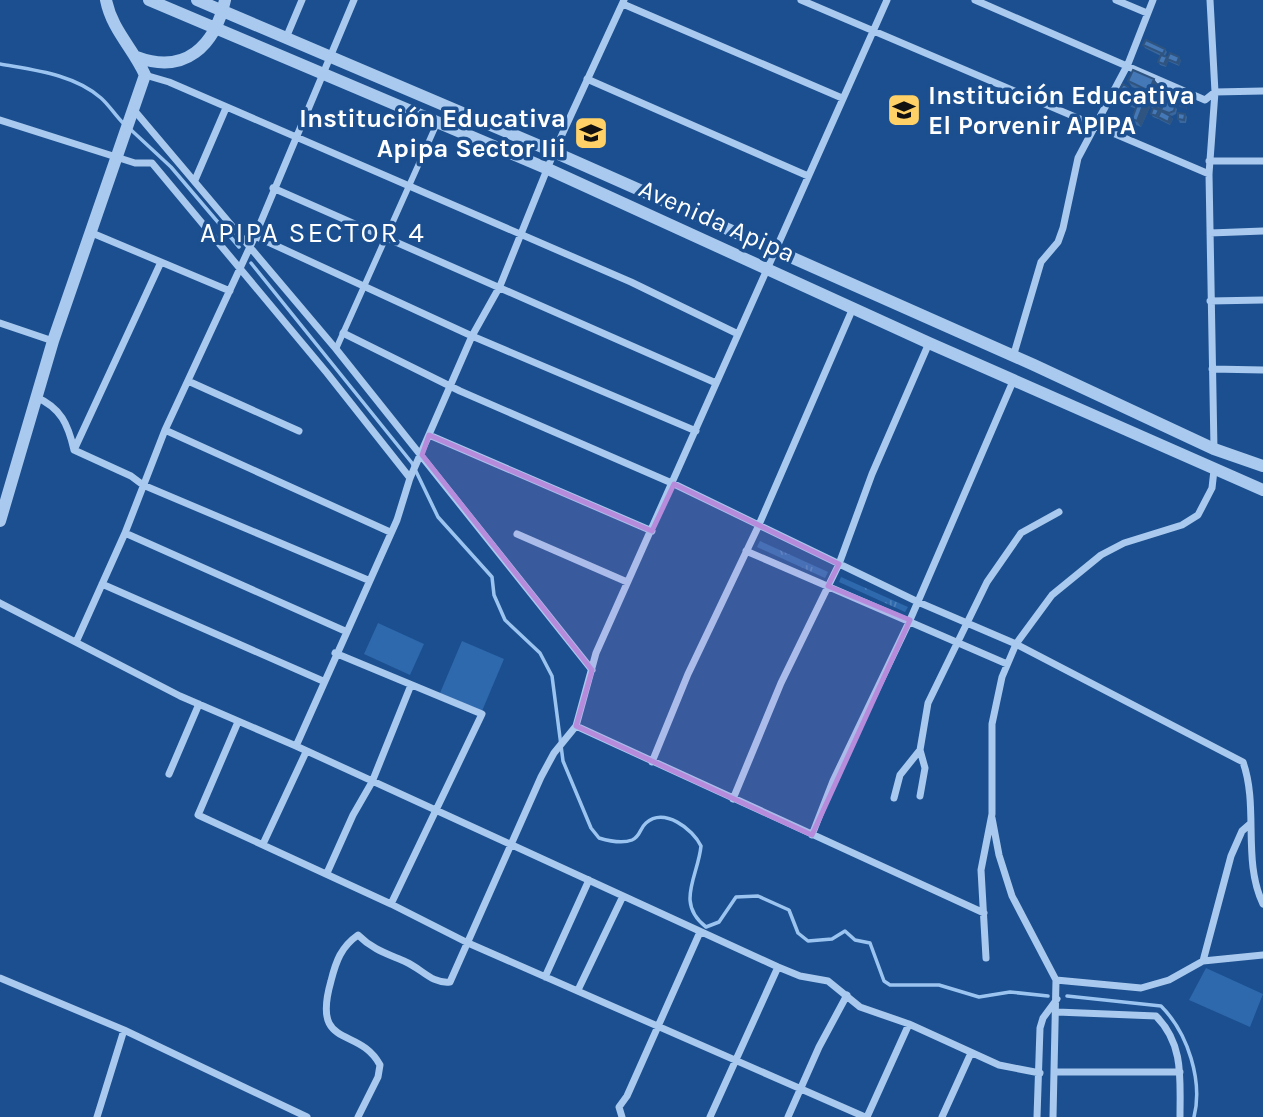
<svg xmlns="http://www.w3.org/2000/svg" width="1263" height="1117" viewBox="0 0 1263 1117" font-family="Karla,sans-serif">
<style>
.grass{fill:url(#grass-tufts)}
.garden{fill:#2e69ad}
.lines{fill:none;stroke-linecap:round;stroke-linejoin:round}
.stream{stroke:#9cc4f0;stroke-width:3.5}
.pedestrian{stroke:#a9c9ee;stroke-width:6}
.minor{stroke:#a9c9ee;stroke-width:7}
.tertiary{stroke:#a9c9ee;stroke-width:12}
.wall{fill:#3a679d}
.shaded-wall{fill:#305480}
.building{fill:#4478b7;stroke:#305480;stroke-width:2}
.marked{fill:#b68bdc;fill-opacity:0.2;stroke:#b68bdc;stroke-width:5;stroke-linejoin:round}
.labels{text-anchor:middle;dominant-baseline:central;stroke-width:7;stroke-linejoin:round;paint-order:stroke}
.poi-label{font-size:26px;font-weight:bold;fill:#fff;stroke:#1b4f8f;text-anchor:start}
.street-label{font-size:26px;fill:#fff;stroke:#1b4f8f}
.neighbourhood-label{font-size:28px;letter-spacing:2px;fill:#fff;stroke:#1b4f8f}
</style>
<defs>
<pattern id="grass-tufts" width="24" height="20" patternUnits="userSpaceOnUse" patternTransform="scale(1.75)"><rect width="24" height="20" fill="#2e69ad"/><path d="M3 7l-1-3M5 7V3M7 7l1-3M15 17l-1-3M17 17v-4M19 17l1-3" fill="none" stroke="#4d80b9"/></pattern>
</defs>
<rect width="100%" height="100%" fill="#1b4f8f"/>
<path class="grass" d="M760,541L828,572L825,578L757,547Z
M841,577L908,607L905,612L839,582Z"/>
<path class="garden" d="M378,623L424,644L410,675L364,654Z
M462,641L504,659L482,711L440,693Z
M1206,968L1263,994L1250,1027L1189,1000Z"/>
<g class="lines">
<path class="stream" d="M0,64C33,70 74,74 101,98C109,105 115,115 123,123
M129,128L171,167L239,247
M251,263L412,463L438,517L492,577L494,595L505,620L540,653L552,676L563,761L591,828L599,838C609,841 622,844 632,840C641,836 639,829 646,823C664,807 693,829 701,846C698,877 675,903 706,927L719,922L736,897L758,896L789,910L798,933L808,941L832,939L845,931L855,940L870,943L884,981L890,985H939L979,997L1010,992L1048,996
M1067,996L1161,1006C1188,1033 1203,1081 1194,1117"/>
<path class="pedestrian" d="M336,349L438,121"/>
<path class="minor" d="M801,0L1209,174
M975,0L1205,100L1215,92L1263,91
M1116,0L1147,13
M1210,0L1215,92L1209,174L1214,449
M623,4L842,98
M286,38L302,0
M145,75L169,82L631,282L738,334
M587,79L808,176
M134,110L336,349L592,670
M0,120L135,163H152L327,373L410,478
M1209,161H1263
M195,180L226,108
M273,188L716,383
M92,233L230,291
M1210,233L1263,231
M255,236L472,336L696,431
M1210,301L1263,300
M0,323L53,341
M343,333L460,391L674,484L918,602L1016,644L1243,762C1259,807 1242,860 1263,904
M1013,357L1041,262L1058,242L1063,228L1078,158L1128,64L1153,0
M1212,369L1263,370
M188,381L299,431
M36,397C61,408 68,424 74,450
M165,430L390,532
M429,435L652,531
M74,450L131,476L143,485L368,580
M74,450L161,262
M125,533L345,631
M517,534L627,582
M746,551L1007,664
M102,584L323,681
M0,603L180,696L296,746L778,967L800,976L828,981L860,1007L909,1024L999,1065L1040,1073
M77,640L125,533L165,430L255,236L354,0
M335,653L482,714L391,904
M238,722L198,815L391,904L468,943L865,1117
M576,726L984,913
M296,746L397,520L410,478L472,336L500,286L554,152L624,0
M920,750L925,768L920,796
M652,762L688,674L758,527L853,308
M169,774L199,704
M894,798L900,775L920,750L928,703L987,582L1021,533L1059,512
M733,799L781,683L839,564L872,474L929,343
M992,818L999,855L1012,896L1056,980L1053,1117
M812,835L833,781L910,620L1014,379
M263,844L306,752
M327,873L353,815L372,782L411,685
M986,958L981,870L992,814V724L1002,677L1016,644L1052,595L1101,555L1124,543L1182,525L1198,515L1212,488L1214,470
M1203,961L1231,856L1242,831L1250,824
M545,977L589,880
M0,978L124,1030L307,1117
M1056,980L1141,988L1169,980L1203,961L1263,955
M578,990L623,896
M1057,1012L1156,1016C1184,1044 1180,1079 1180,1116
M1054,1072H1180
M97,1117L124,1030
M358,1117L378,1077L380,1065C359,1025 311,1051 331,981C336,961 341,947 358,935C373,950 388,954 406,962C422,969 432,984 450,982L541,777L554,753L576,726L596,653L887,0
M622,1117L619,1107L627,1096L700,932
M710,1117L778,967
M788,1117L819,1047L847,995
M867,1117L909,1024
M942,1117L971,1053
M1037,1117L1040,1028L1043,1018L1057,999"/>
<path class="tertiary" d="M149,0L548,169L929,343L1263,490
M197,0L554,152L1034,365L1214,449L1263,466
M137,57C185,75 215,46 225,0
M0,521L53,341L145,75C133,48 112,30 106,0"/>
</g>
<path class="wall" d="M1143,45L1165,49L1167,52L1165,56L1168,58L1181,60L1179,66L1170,62L1168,61L1166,67L1160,65L1158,62L1161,56L1145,48Z
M1154,79L1159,86L1154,96L1165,101L1173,96L1175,99L1173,105L1177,109L1176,114L1172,116L1165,113L1173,119L1170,125L1160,120L1159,119H1158L1153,117L1151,114L1153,109L1149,105L1153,96L1132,87L1128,81Z
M1128,87L1132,93L1131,95L1145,100L1150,107L1141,127L1136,125L1132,119L1136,109L1122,103L1117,97Z
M1185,114L1187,117L1186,123H1180L1178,119Z"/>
<path class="shaded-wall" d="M1167,57L1169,60L1166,67L1164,64Z
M1179,57L1181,60L1179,66L1177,63Z
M1154,79L1159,86L1154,97L1149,91Z
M1128,87L1132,93L1130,98L1126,92Z
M1187,95L1189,98L1187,110L1185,107Z
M1173,96L1175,99L1172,107L1170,104Z
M1145,100L1150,107L1141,127L1137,121Z
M1170,116L1173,119L1170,125L1168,122Z"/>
<path class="building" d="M1146,40L1165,49L1163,54L1143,45Z
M1170,53L1179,57L1177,63L1167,59Z
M1161,55L1167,57L1164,64L1158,62Z
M1133,70L1154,79L1149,91L1128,81Z
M1123,84L1128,87L1126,92L1145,100L1137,121L1132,119L1137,105L1117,97Z
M1168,94L1173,96L1170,104L1175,106L1174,111L1169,113L1161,110Z
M1183,94L1187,95L1185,107L1180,106Z
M1153,95L1164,100L1160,109L1149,105Z
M1153,108L1159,110L1156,116L1151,114Z
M1161,111L1170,116L1168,122L1158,117Z
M1178,113L1185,114L1184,120L1178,119Z"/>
<path class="marked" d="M429,435L652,531L674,484L839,564L828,586L910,620L812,835L576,726L592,670L422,455Z"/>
<defs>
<g id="school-square" transform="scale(1.75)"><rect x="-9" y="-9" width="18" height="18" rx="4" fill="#ffd166" stroke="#1b4f8f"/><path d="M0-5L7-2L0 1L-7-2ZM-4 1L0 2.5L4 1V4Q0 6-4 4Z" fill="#111"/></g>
</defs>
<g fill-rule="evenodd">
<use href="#school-square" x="904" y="110"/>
<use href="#school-square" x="591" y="133"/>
</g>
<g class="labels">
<g class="poi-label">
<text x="928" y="95">Institución Educativa<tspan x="928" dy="30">El Porvenir APIPA</tspan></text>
<text x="566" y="118" text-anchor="end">Institución Educativa<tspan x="566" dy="30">Apipa Sector Iii</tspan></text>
</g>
<g class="street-label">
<text transform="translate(717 221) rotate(24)">Avenida Apipa</text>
</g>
<g class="neighbourhood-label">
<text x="313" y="232">APIPA SECTOR 4</text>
</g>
</g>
</svg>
